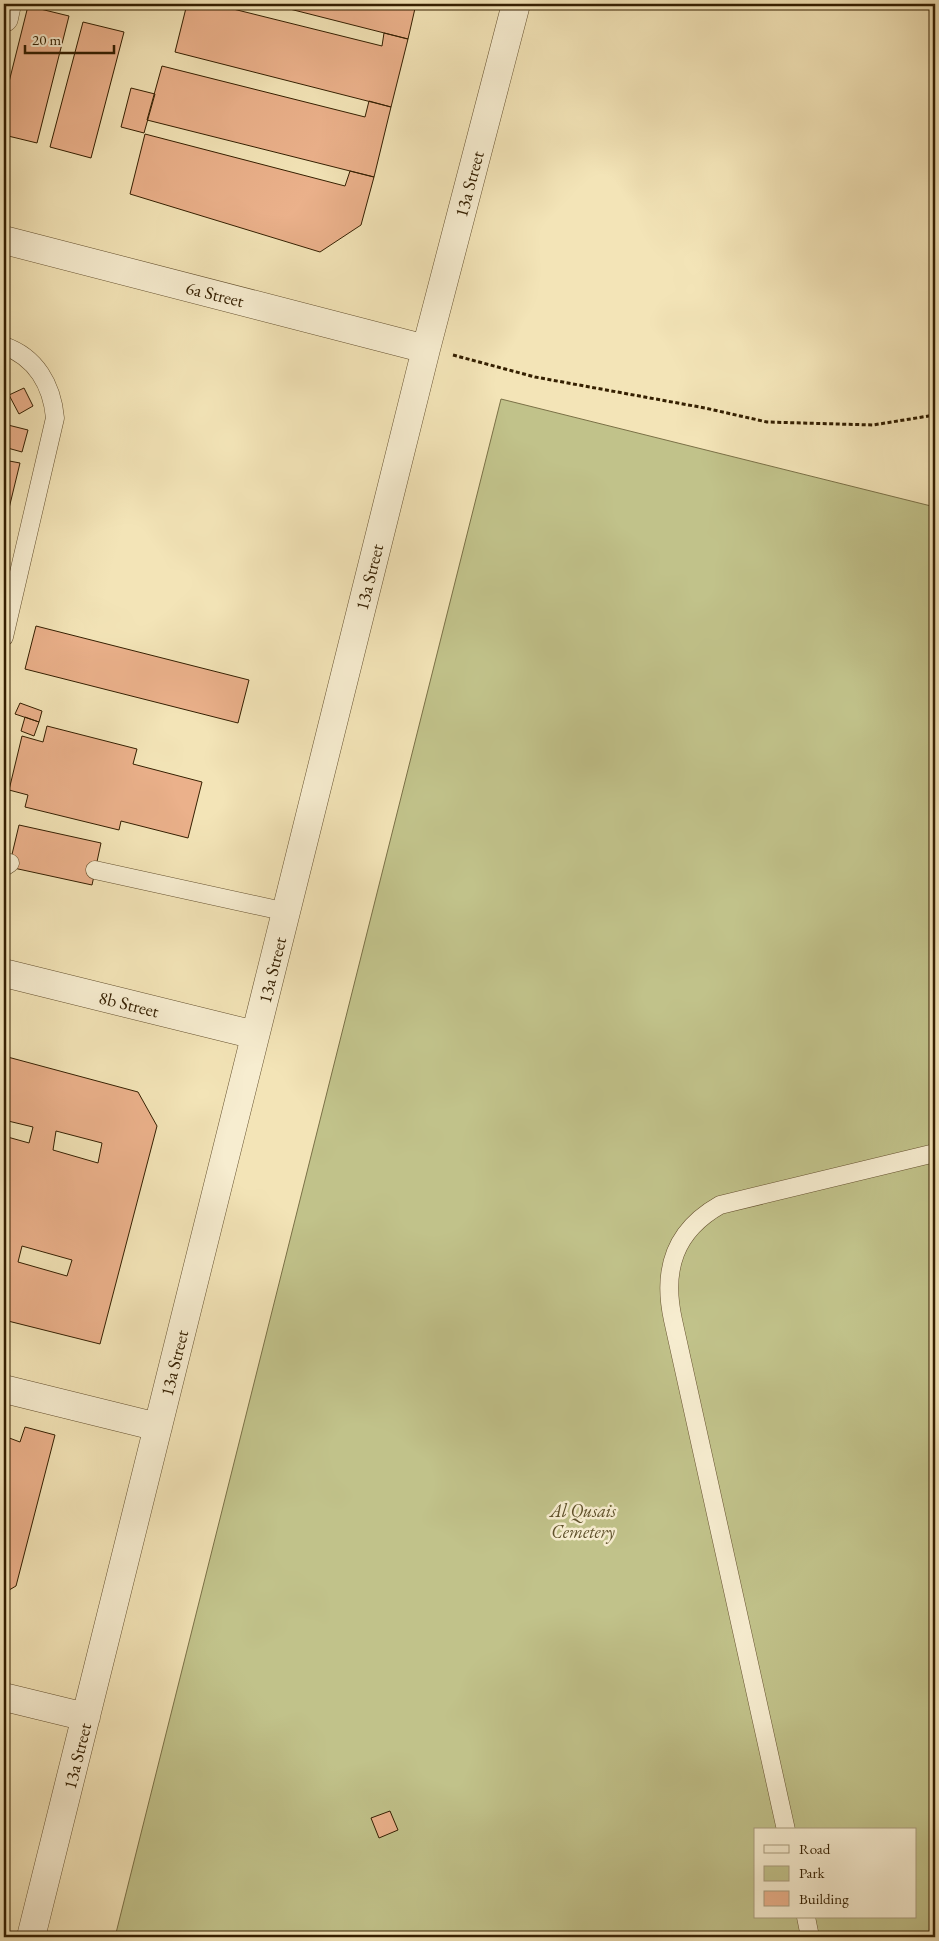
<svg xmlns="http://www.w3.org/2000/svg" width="939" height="1941" viewBox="0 0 939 1941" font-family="'EB Garamond',serif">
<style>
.green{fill:#c1c28a;stroke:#7a7046;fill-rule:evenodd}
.building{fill:#ebb18b;stroke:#341f01;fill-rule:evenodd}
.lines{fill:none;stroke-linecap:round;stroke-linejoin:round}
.service-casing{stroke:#64502e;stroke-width:19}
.minor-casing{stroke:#64502e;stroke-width:29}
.path{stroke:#341f01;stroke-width:3;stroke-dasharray:4 2.5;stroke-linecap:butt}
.service{stroke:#f7edd0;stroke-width:18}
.minor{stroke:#f7edd0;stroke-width:28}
.labels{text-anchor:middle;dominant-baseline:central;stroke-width:5;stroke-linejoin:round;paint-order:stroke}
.street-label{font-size:18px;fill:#341f01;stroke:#f7edd0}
.park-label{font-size:18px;font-style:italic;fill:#5e502a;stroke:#f7edd0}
</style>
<rect width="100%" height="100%" fill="#f3e4b7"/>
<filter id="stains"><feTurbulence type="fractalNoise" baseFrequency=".004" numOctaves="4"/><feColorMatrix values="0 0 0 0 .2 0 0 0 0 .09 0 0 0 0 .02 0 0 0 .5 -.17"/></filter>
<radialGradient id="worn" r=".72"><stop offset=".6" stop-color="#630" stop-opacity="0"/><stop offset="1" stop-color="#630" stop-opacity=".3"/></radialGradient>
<path class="green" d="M501,399L935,507V1937H115ZM755,1830H915V1917H755Z"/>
<path class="building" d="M187,4H213L382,46L384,33L408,39L391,107L175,52Z
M270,4H416L408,39Z
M28,6L69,16L37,143L4,135V102Z
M83,22L124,32L91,158L50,147Z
M162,66L365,117L369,101L391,107L374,177L147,120Z
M131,88L155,94L144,133L121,127Z
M145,134L345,186L350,171L374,177L361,225L320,252L130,194Z
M24,388L33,406L19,414L9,395Z
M4,424L28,430L22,452L4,447Z
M4,460L20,463L4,529Z
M36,626L249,680L238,723L25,669Z
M20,703L42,711L39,722L15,714Z
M25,717L39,722L34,736L21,731Z
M47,726L137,749L133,764L202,782L188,838L121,821L119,830L25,807L28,795L9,790L22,736L43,742Z
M19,825L101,843L92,885L9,867Z
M4,1056L138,1092L157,1126L100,1344L4,1320V1248L6,1239H4V1136L29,1143L33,1127L4,1120ZM56,1131L102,1143L98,1163L53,1150ZM22,1246L72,1260L67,1276L18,1262Z
M25,1427L55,1435L16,1586L4,1593V1519L7,1509L4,1508V1436L20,1442Z
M390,1811L398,1830L379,1838L371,1818Z"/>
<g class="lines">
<g class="service-casing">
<path id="service" d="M4,346C36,357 52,385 55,418L4,637
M4,867L10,863
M95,870L287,912
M786,1830L673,1320C662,1270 674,1231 720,1205L935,1153
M806,1917L810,1937"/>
</g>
<g class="minor-casing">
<path id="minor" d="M4,18L7,4
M4,240L426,349
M4,973L255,1035
M4,1389L158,1427
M4,1697L86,1717
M31,1937L426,349L516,4"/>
</g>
<path class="path" d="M453,355L535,377L705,408L767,422L873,425L935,415"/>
<use href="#service" class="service"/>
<use href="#minor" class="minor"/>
</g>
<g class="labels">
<g class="street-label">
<text transform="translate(469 184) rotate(-75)">13a Street</text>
<text transform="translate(215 294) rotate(14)">6a Street</text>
<text transform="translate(369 577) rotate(-76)">13a Street</text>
<text transform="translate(272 970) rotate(-76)">13a Street</text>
<text transform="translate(129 1004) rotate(14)">8b Street</text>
<text transform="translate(174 1363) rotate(-76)">13a Street</text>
<text transform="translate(77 1756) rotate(-76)">13a Street</text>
</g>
<g class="park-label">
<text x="583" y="1510">Al Qusais<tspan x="583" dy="21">Cemetery</tspan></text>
</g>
</g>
<rect width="939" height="1941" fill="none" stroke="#f3e4b7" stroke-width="20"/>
<rect x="5" y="5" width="929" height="1931" fill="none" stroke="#341f01" stroke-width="2.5"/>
<rect x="10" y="10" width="919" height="1921" fill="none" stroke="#341f01"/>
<rect x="754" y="1828" width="162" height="90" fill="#f7edd0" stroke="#a99b7d"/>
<rect x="764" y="1845" width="25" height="8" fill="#f7edd0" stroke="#a99b7d"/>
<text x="799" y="1854" font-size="15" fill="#341f01">Road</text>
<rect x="764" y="1866" width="25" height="15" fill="#c1c28a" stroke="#a99b7d"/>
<text x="799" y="1878" font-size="15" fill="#341f01">Park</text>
<rect x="764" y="1891" width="25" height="15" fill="#ebb18b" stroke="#a99b7d"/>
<text x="799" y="1904" font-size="15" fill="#341f01">Building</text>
<path d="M25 45v8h89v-8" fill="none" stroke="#341f01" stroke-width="2.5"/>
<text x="32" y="45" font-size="15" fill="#341f01" stroke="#f7edd0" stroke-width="4" paint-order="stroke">20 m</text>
<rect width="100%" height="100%" filter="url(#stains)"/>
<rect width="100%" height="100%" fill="url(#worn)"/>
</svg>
